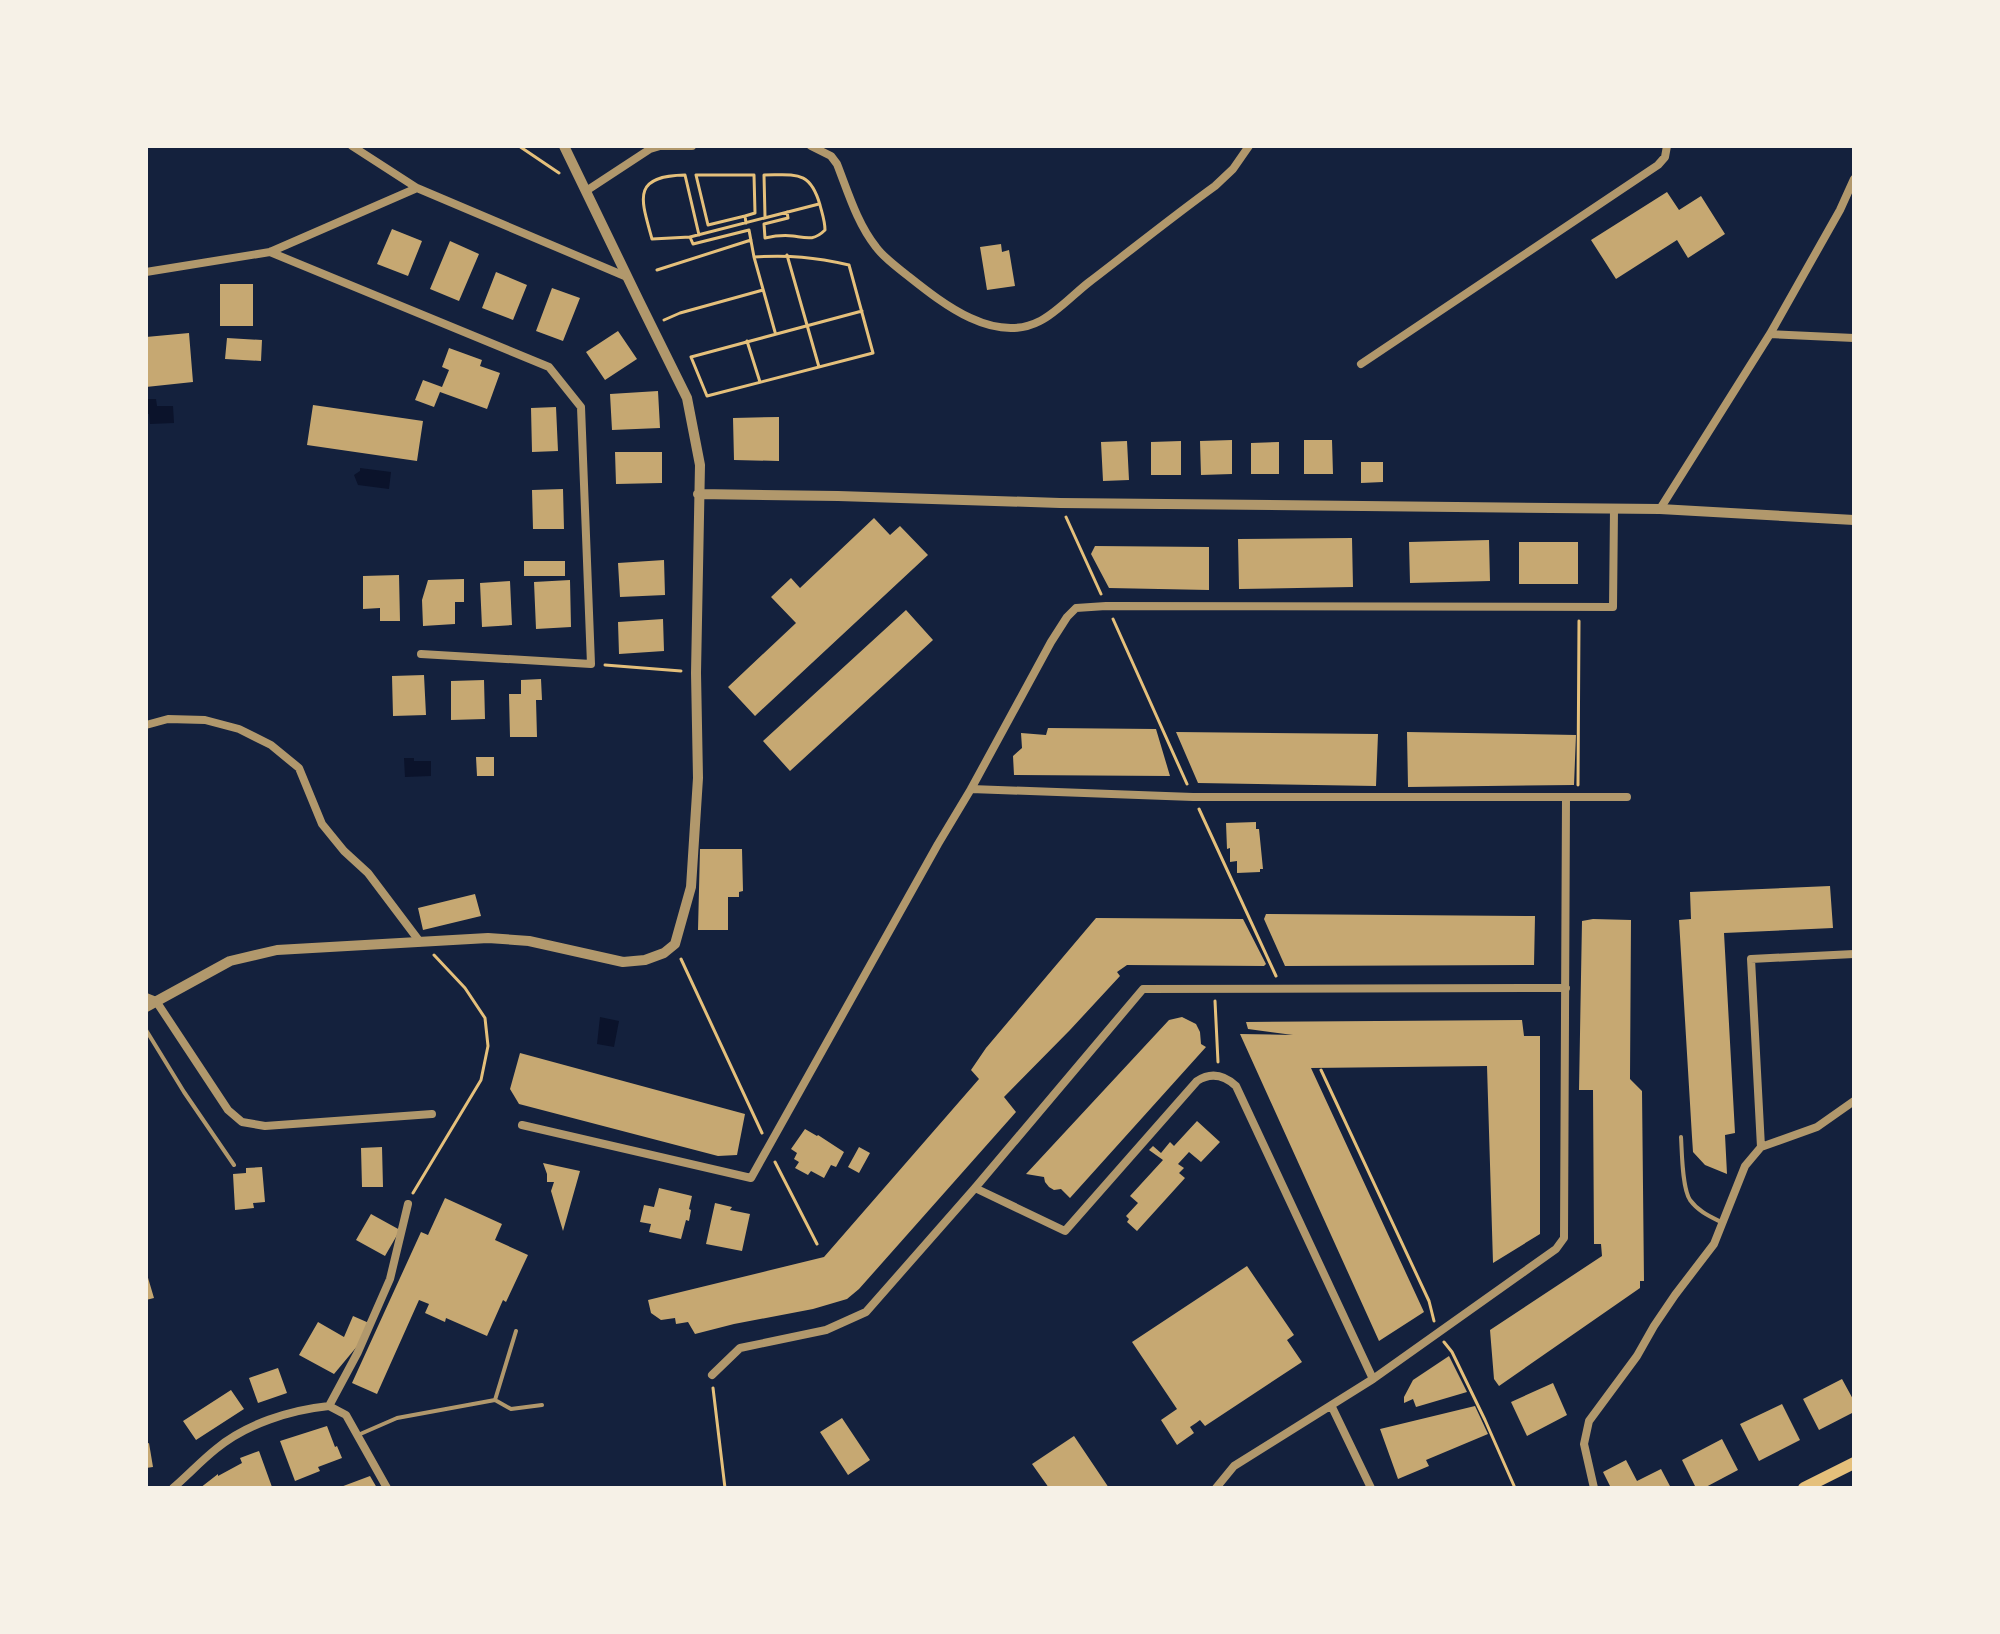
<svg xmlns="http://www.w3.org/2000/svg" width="2000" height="1634" viewBox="0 0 2000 1634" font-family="'Roboto Condensed',sans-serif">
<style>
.water{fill:#0b132b}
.building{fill:#c6a872}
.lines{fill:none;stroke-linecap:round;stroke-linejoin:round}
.path{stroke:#e5c07b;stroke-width:3}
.service{stroke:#b1986c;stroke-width:4}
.minor{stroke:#b1986c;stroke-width:8}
.tertiary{stroke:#b1986c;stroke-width:10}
.secondary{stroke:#e5c07b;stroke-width:12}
</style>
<rect width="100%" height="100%" fill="#14213d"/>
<path class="water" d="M146,399H156L157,406H173L174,423L150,424L149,414H146Z
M360,468L391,472L389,489L358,485L354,475L360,471Z
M404,758H414V761H431V776L405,777Z
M600,1017L619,1021L614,1047L597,1044Z"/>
<path class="building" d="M1667,192L1679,210L1701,196L1725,234L1688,258L1677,240L1616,279L1591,240Z
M392,229L422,241L408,276L377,264Z
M450,241L479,254L459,301L430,289Z
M1001,244L1002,252L1009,250L1015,286L987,290L980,247Z
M496,272L527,285L513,320L482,308Z
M220,284H253V326H220Z
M552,288L580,298L563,341L536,331Z
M618,331L637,359L605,380L586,352Z
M189,333L193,382L146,387V337Z
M227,338L262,340L261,361L225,359Z
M449,348L482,360L480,366L500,373L487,409L440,392L434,407L415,400L423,380L442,387L449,370L442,367Z
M658,391L660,428L612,430L610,394Z
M313,405L423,421L417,461L307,445Z
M556,407L558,451L532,452L531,408Z
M779,417V461L734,460L733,418Z
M1232,440V474L1201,475L1200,441Z
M1304,440H1332L1333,474H1304Z
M1127,441L1129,480L1103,481L1101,442Z
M1181,441V475H1151V442Z
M1279,442V474H1251V443Z
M615,452H662V483L616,484Z
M1361,462H1383V482L1361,483Z
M563,489L564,529H533L532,490Z
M874,518L890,535L900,526L928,555L755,716L728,687L796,623L771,597L791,578L800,588Z
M1352,538L1353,587L1239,589L1238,539Z
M1489,540L1490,581L1410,583L1409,542Z
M1519,542H1578V584H1519Z
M1095,546L1209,547V590L1109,588L1091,554Z
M664,560L665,595L620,597L618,563Z
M524,561H565V576H524Z
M399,575L400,621H380V608L363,609V576Z
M464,579V602H455V624L423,626L422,600L428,580Z
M570,580L571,627L536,629L534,582Z
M510,581L512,625L482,627L480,583Z
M906,610L933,640L790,771L763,741Z
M663,619L664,651L619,654L618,622Z
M424,675L426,715L393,716L392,676Z
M541,679L542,700H536L537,737H510L509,694H521V680Z
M484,680L485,719L451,720V681Z
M1048,728L1156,729L1170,776L1014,775L1013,756L1022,748L1021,733L1046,735Z
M1176,732L1378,734L1376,786L1198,783Z
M1407,732L1576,735L1574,785L1408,787Z
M476,757H494V776H477Z
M1256,822V829H1259L1263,869H1260V872L1237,873V861L1230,862V848L1227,849L1226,823Z
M700,849H742L743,891L739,892V897H728V930H698Z
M1830,886L1833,928L1724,933L1735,1133L1725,1135L1727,1174L1705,1165L1693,1152L1692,1137L1679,920L1691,919L1690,892Z
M475,894L481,916L423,930L418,908Z
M1266,914L1535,916L1534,965L1285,966L1264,919Z
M1096,918L1243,919L1266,964L1264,966L1127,965L1117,972L1120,976L1070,1030L1004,1097L1016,1112L859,1289L847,1299L813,1309L734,1324L695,1334L688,1322L676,1324L675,1318L661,1320L651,1313L648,1300L824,1257L979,1079L971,1070L986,1048Z
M1593,919L1631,920L1630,1079L1642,1091L1644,1281H1640V1288L1499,1386L1494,1379L1490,1330L1602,1256L1601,1244H1594L1593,1090H1579L1582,921Z
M1182,1017L1196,1024L1200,1032L1201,1044L1206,1047L1070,1198L1061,1189L1054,1190L1049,1187L1045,1182L1044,1177L1026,1174L1169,1020Z
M1522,1020L1524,1036H1540V1234L1493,1263L1487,1066L1311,1068L1424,1312L1379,1341L1240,1034L1293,1035L1248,1029L1246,1022Z
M520,1053L745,1114L737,1155L718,1156L519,1104L510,1089Z
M1197,1121L1220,1142L1201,1162L1189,1152L1178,1164L1184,1168L1179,1173L1185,1178L1137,1231L1127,1222L1129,1219L1126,1216L1138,1203L1130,1196L1163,1160L1149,1150L1153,1146L1161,1153L1170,1142L1174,1146Z
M805,1129L817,1136L818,1135L844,1152L836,1167L831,1165L824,1178L811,1171L808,1175L795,1168L799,1162L794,1159L797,1153L791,1149Z
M382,1147L383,1187H362L361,1148Z
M859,1147L870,1153L859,1173L848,1167Z
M543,1163L580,1171L563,1231L551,1191L554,1182H547V1174Z
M262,1167L265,1202L253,1203L254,1208L235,1210L233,1174L246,1173V1168Z
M659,1188L692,1196L689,1209L691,1210L689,1221L686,1220L681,1239L649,1232L651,1224L640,1222L644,1205L654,1207Z
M445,1198L502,1224L495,1240L528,1255L506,1302L503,1300L487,1336L446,1318L445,1322L425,1313L429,1304L419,1300L377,1394L352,1383L421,1232L428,1235Z
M715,1203L732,1207L730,1210L750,1214L742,1251L706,1244Z
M371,1214L400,1230L385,1256L356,1240Z
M1247,1266L1294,1335L1287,1340L1302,1362L1205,1426L1200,1420L1196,1423L1190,1427L1194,1433L1177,1445L1161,1420L1177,1409L1132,1342Z
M146,1271L154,1298L146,1300Z
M353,1316L369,1323L359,1344L334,1374L299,1355L318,1322L344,1337Z
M1449,1356L1467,1392L1416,1407L1413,1399L1404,1403V1397L1413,1380Z
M278,1368L287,1393L258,1403L249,1378Z
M1842,1379L1854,1401V1412L1819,1430L1803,1399Z
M1553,1383L1567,1415L1527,1436L1511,1402Z
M231,1390L244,1409L196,1440L183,1421Z
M1782,1404L1800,1440L1759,1461L1740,1424Z
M1475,1406L1488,1434L1426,1460L1429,1466L1398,1479L1380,1429Z
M842,1418L870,1460L848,1475L820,1432Z
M327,1426L335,1447L337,1446L342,1458L318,1467L320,1471L295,1481L280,1441Z
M1074,1436L1109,1488H1049L1032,1464Z
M1722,1439L1738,1470L1704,1488H1696L1682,1460Z
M149,1443L153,1467L146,1468V1444Z
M259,1451L272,1487L200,1488L218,1474V1476L242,1463L240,1458Z
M1626,1460L1637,1481L1661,1469L1671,1488H1611L1603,1472Z
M370,1476L377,1488H338Z"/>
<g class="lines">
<path class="path" d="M519,146L559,173
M745,216L708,225L696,175H754L755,213L745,216L746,223
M765,217L764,175C796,175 810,170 820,205C822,213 825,221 825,230C814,241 807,238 793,236C784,235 774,236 765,238L764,224L788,218L787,212
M690,237L652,239C641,199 631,176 685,175L699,235
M787,255L819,367
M754,257C790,255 814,257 849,265L873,353L707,396L691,357L862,311
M657,270L751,240
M664,320L680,313L763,290
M775,332L754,257L749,230L693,244L690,237L819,204
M747,341L760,382
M1066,517L1101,594
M1113,619L1187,784
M605,665L681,671
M1578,785L1579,621
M1199,809L1276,976
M681,959L762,1133
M1215,1001L1218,1062
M1321,1070L1429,1301L1434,1321
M775,1162L817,1244
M413,1193L481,1080L488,1046L485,1018L465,988L434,955
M1444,1342L1452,1352L1485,1420L1515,1488
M713,1388L725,1488"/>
<path class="service" d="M146,1030L184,1092L234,1165
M1681,1137C1682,1152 1682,1188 1690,1200C1698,1211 1709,1216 1721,1222
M495,1400L511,1409L542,1405
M358,1435L397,1418L495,1400L516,1331"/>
<path class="minor" d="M352,146L417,188
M811,146L831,156L837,164C848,192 857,223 876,247C884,258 897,267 908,276C942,303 994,345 1040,321C1055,314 1074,294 1088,283C1130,251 1172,217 1215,186L1233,169L1249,146
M586,191L650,149L660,146H692
M270,252L549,367L581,407L591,664L421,654
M146,272L270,252L417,188L627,277
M1770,334L1854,338
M1361,364L1658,165L1665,157L1667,146
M1660,509L1770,334L1840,210L1854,179
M146,725L168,719L205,720L239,729L271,745L299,768L322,824L344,851L368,873L420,942
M971,789L1193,797H1627
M146,997L156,1001L228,1110L242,1122L265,1126L432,1114
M522,1125L751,1178L938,844L971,789L1051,642L1067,617L1076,608L1106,606L1613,607L1614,509
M1761,1147L1751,959L1854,954
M975,1188L1065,1231L1197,1081C1211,1072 1224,1075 1236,1086L1373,1379
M712,1375L740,1348L826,1330L866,1312L975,1188L1143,989L1566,988
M1331,1405L1371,1488
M329,1406L358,1352L390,1279L408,1204
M329,1406L346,1415L387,1488
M173,1488C188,1475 201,1461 216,1449C246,1424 290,1410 329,1406
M1216,1488L1234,1466L1373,1379L1556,1249L1564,1238L1566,797
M1594,1488L1584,1444L1589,1421L1637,1356L1654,1326L1675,1295L1714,1244L1745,1166L1761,1147L1817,1127L1854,1101"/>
<path class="tertiary" d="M698,494L838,496L1060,503L1660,509L1854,520
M146,1007L230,961L277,950L488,938L529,941L623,962L645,960L664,953L675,944L691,887L698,778L696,673L700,465L687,398L639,301L564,146"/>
<path class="secondary" d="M1804,1488L1854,1463"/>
</g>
<rect width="2000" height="1634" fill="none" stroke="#f6f1e7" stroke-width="296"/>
</svg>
